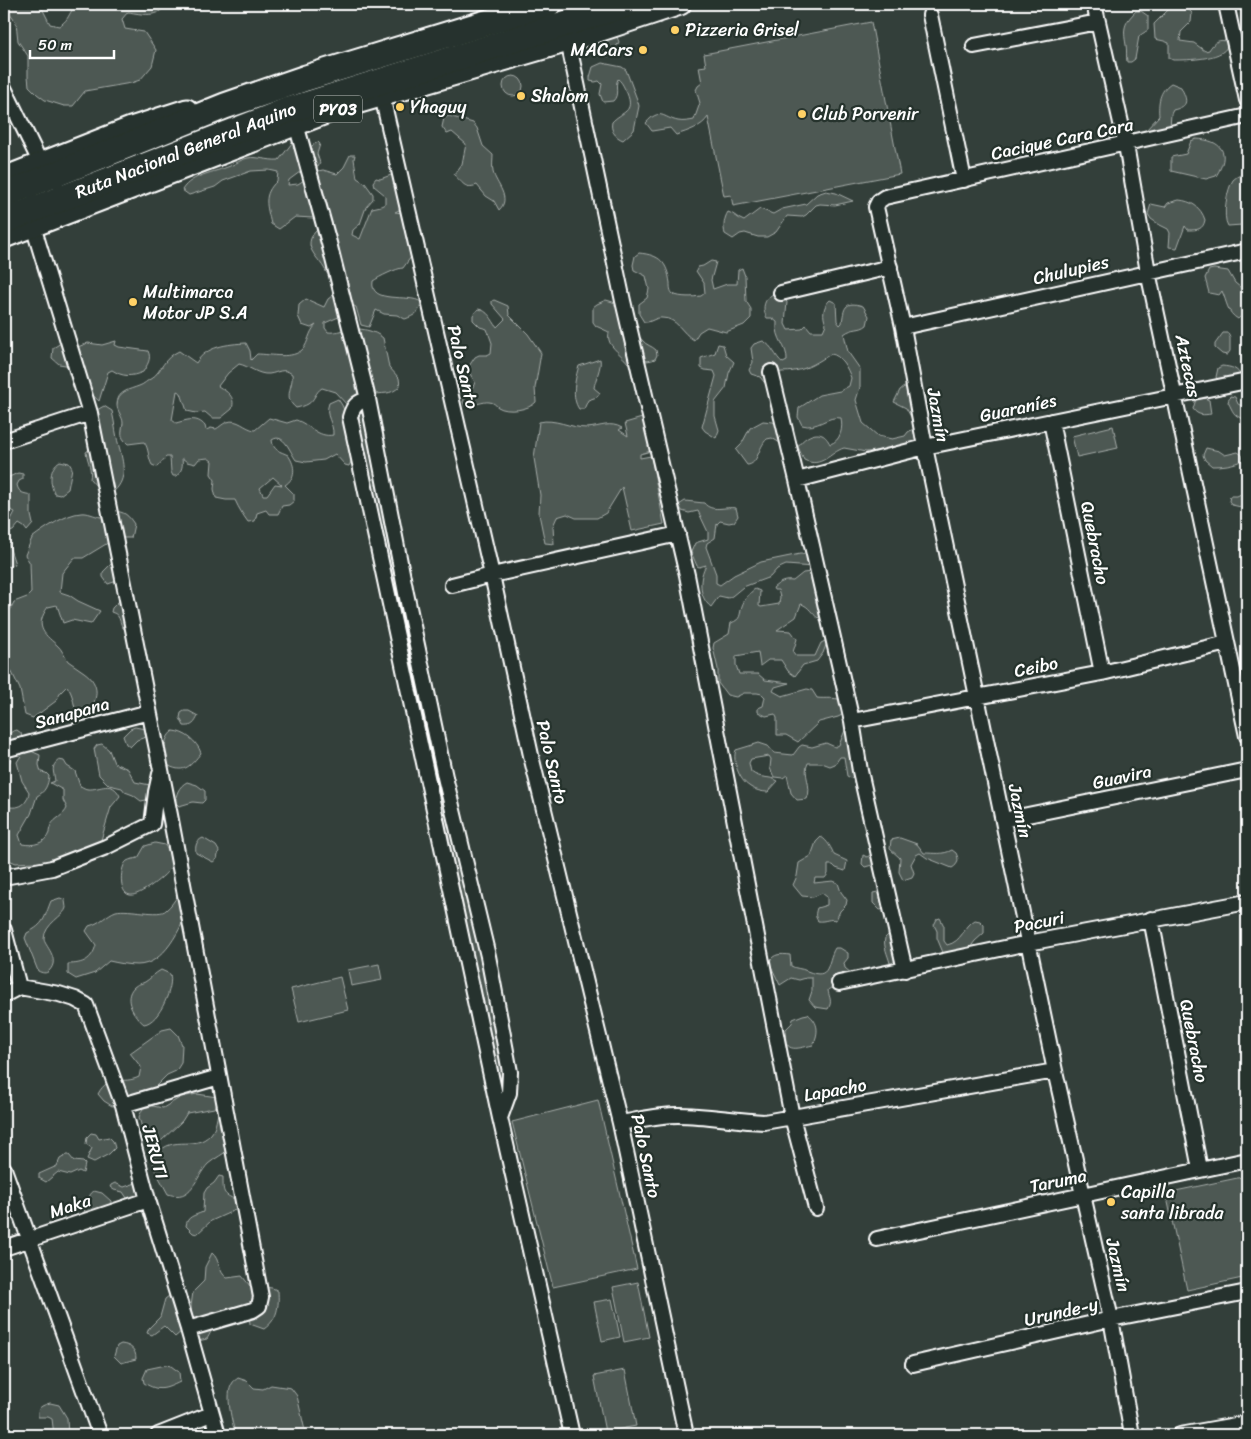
<svg xmlns="http://www.w3.org/2000/svg" width="1251" height="1439" viewBox="0 0 1251 1439" font-family="Sriracha,sans-serif">
<style>
.green{fill:#4d5853;stroke:#a6aca9;fill-rule:evenodd}
.lines{fill:none;stroke-linecap:round;stroke-linejoin:round}
.minor-casing{stroke:#fff;stroke-width:18}
.primary-casing{stroke:#fff;stroke-width:25}
.motorway-casing{stroke:#fff;stroke-width:29}
.minor{stroke:#26332d;stroke-width:14}
.primary{stroke:#26332d;stroke-width:21}
.motorway{stroke:#26332d;stroke-width:25}
.poi-dot{fill:#ffd166;stroke:#26332d;stroke-width:2}
.labels{text-anchor:middle;dominant-baseline:central;stroke-width:4.5;stroke-linejoin:round;paint-order:stroke}
.shield{fill:#26332d;stroke:#bec2c0;stroke-width:1}
.shield-label{font-size:16px;font-weight:bold;fill:#fff}
.poi-label{font-size:18px;fill:#fff;stroke:#26332d;text-anchor:start}
.street-label{font-size:18px;fill:#fff;stroke:#26332d}
</style>
<rect width="100%" height="100%" fill="#333f3a"/>
<filter id="ink" filterUnits="userSpaceOnUse"><feTurbulence type="fractalNoise" baseFrequency=".02" numOctaves="2"/><feDisplacementMap in="SourceGraphic" scale="10" xChannelSelector="R" yChannelSelector="G"/><feConvolveMatrix kernelMatrix="1 2 1 2 8 2 1 2 1" color-interpolation-filters="sRGB"/></filter>
<g filter="url(#ink)">
<path class="green" d="M4,4H40L50,24L59,26C67,21 68,17 72,10C80,0 95,4 107,7L112,4H166C158,19 142,14 128,12L122,19L125,29L144,32L156,50L152,66L140,80L131,83L85,91L73,106H64L45,100L37,94L29,86L28,76V56L18,41L16,22Z
M1175,7L1188,9L1192,13L1191,22L1181,32L1180,41L1194,43L1205,51L1209,50C1214,42 1219,38 1228,42C1229,60 1186,60 1173,60L1169,58V43L1164,41L1155,39L1154,24L1170,8Z
M1136,11H1141L1148,16V30L1139,36L1135,59L1131,62H1127C1126,56 1127,50 1126,45C1123,28 1124,23 1136,11Z
M871,22L900,174L733,206L731,195L724,196L708,117C702,127 688,131 676,135L670,128L652,131L646,123C660,107 663,118 678,121C683,122 689,121 694,120L700,103L696,90L698,86L702,83L699,67L706,66L704,54Z
M612,36L617,37L619,42L611,56C605,56 599,58 593,53C592,43 604,39 612,36Z
M602,63L622,67L626,70L638,102L639,106L634,130L623,140C615,137 610,130 612,122C622,111 635,113 627,93C624,88 623,83 618,79C614,87 620,94 613,101L603,102L600,94L602,84L599,81L595,82L590,81V77L593,67Z
M503 86a10 10 0 1 1 20 0a10 10 0 1 1-20 0Z
M1171,83L1181,87C1187,100 1190,106 1173,110L1171,114L1170,128L1148,134L1146,130L1159,116C1158,103 1159,91 1171,83Z
M449,116L473,123L477,128L483,146L493,155C493,160 492,166 493,172C496,184 512,198 499,210L494,201L486,196L477,185C464,190 463,182 454,175L462,164L466,144L452,132L447,134L442,127L444,118Z
M1196,139C1222,140 1231,153 1216,176L1206,179L1171,171V157L1186,154L1191,141Z
M318,142L320,144L317,154L320,163L318,167L308,166L289,180L288,185L298,184L318,171L323,170L337,174L344,167L350,155H355L354,159L357,178L365,183L373,194V199L366,207L360,224L353,230L352,235L360,239L372,208L381,206L385,204V195L374,186L373,182L376,178L380,179L394,174L405,207L395,212L403,213L416,250L403,268C397,268 379,277 373,281C369,305 409,293 421,302C421,312 414,316 405,319L397,315L384,314L376,310L369,327L361,325L356,307L352,305L348,306L343,315L325,323V328L328,332C336,333 341,330 348,329C360,328 374,330 383,338L389,367L399,378L400,386C391,396 382,392 370,395C363,397 355,402 348,406L335,392L322,388C315,392 315,400 308,404C305,406 300,407 296,408C282,397 294,386 292,374C283,367 278,373 269,374C258,375 249,366 239,364L228,373L218,386C227,392 236,396 232,409L221,418H212L205,412L196,413L187,411L181,393L177,391L172,420L176,423C187,420 197,416 205,426L206,430L211,428L216,429C220,427 222,424 227,422C238,418 245,429 255,430L269,418L287,423L296,420C309,424 318,438 333,435C334,422 324,417 329,403L338,399C350,414 350,440 353,458L349,466L345,465L335,454L324,460L306,462L296,460C290,452 284,432 272,440C273,451 280,451 288,455C296,466 296,478 285,485L294,494V501L289,505L282,506L278,514H269L266,510L257,513L255,521L248,522C243,515 239,509 235,500H226L216,498L214,489L215,480L211,474L212,461L208,458L199,459L195,464L187,462L182,458C183,466 182,470 177,476H173L171,472L170,457H166L157,467L152,465C148,458 149,448 144,442L128,444C119,436 122,433 123,423C123,417 117,411 117,405C117,391 129,390 139,386C143,385 148,380 152,378C162,371 163,358 179,351L196,363C206,346 228,344 246,343L250,351L251,360L257,354C270,354 293,360 303,349C309,342 308,333 316,325L311,328L302,325L298,316L299,305L306,299L324,307L328,299L336,293C333,285 329,276 324,268C320,261 311,253 310,245C309,227 335,226 326,204L313,218L295,217L279,229L271,224C267,206 262,195 277,181L278,172L269,170L251,171L223,181L215,187L189,195L182,190C192,174 214,173 230,166C236,164 241,159 248,158C257,156 268,161 279,160L292,143L295,144L296,151H304ZM273,477L282,485L275,484L267,495H263L260,488Z
M1247,173V218L1242,225L1228,226C1222,217 1227,189 1233,180C1237,176 1242,174 1247,173Z
M826,191L836,193L853,201L835,205L820,204L816,205L806,215L802,217L787,216L776,232L767,237H758L745,233L740,234L733,239L725,234C723,227 724,218 728,212C735,214 738,219 744,221L760,209L773,214L782,209L806,204L817,194Z
M1179,200C1191,201 1201,207 1205,220C1203,230 1197,230 1188,230L1185,226L1177,248L1169,247L1170,233L1168,229L1160,225L1151,219L1148,214L1151,204L1165,207L1168,203Z
M639,253C660,255 667,262 670,283C670,287 670,291 673,294C680,298 694,297 701,296L705,293L704,283L696,271L698,267L703,266L711,261L716,262L711,280L713,289L727,284H737L738,270L742,268L745,276L746,301L751,309V318L744,325L726,332L707,327L699,332L694,340C681,333 678,318 662,318C655,317 651,323 644,322L639,314V304L647,298L649,289L646,276L634,270L633,265L635,256Z
M1214,269L1228,271L1235,283L1245,291L1247,296V315L1241,316L1238,319C1227,313 1227,302 1222,291L1219,295L1209,293L1205,278L1209,270Z
M773,294L780,295L787,302L785,324L788,330L802,329L806,325L811,331H823L826,324C822,316 823,306 830,300L836,303L837,321L840,325L842,323C844,309 844,300 863,306L869,316L867,325C860,331 853,327 844,334L848,352L860,369V387L856,400L863,423L878,436L892,439L905,436L908,432L915,428V424L906,408L894,402L900,390L904,387L909,388C915,398 918,418 916,430L922,437V442L908,443L886,450L866,452L844,448C830,452 822,469 804,460L798,447C801,440 813,431 822,435C825,436 828,440 830,444C841,441 843,428 841,418C827,415 817,430 802,425L798,417L799,408L819,395L840,391L849,386L851,378C848,369 841,355 831,354C819,361 808,369 794,371C786,373 781,370 775,375L774,390L772,394L768,391V387L760,377L751,374L749,370L753,362L751,348L754,344L763,341C773,346 775,357 783,363L787,361C788,346 775,340 777,322L772,318H767C762,309 763,300 773,294Z
M494,300L508,306L509,315L528,334L541,353L535,388L536,402C529,410 507,413 498,407C495,405 494,402 489,402C484,401 473,406 465,406L463,402C465,394 473,390 475,382L467,369L475,357L479,355H487L491,353L492,343L487,329L480,327L473,320V315L478,309C488,310 492,320 497,327L505,319L492,304V301Z
M606,300C635,307 626,323 643,341C646,345 652,346 656,350L657,355L655,359C646,363 637,359 628,363C623,356 610,347 609,340C608,337 609,334 609,332L596,326L593,322V307L597,304Z
M1223,333H1228L1230,338V351L1227,355L1222,354L1215,348V344Z
M116,341L115,345L119,347L148,351C152,359 147,365 143,372C131,377 123,377 112,370L108,372L99,401L88,391L78,367L59,364L52,358L53,348L61,343L75,348L88,343L102,345Z
M718,344L723,345L726,355L734,362L729,373L726,388L715,402V416L719,430L716,438L705,431L702,427L716,376L714,371L705,370L701,368V358L715,353Z
M600,359C602,367 595,379 594,388L600,393L597,397L588,400L584,409H579C571,398 575,378 579,366Z
M1222,366C1232,367 1237,368 1242,377L1218,381L1216,377L1218,368Z
M1245,393H1247V417L1244,419C1233,416 1233,411 1228,402L1230,396L1235,397L1238,404L1242,406L1243,404L1242,397Z
M1202,397L1209,400L1211,414C1204,415 1198,416 1193,409L1196,399Z
M104,406L112,411C115,424 116,438 120,450C124,466 127,481 112,493L96,486L90,479C92,469 88,462 86,452L93,447L95,411Z
M360,411L365,414L506,1072L502,1094L355,413Z
M642,418L651,451L640,454V458L651,456L664,524L632,531L622,487L606,513L597,518H576L567,514L557,517L553,526L554,544L545,543L539,514L540,495L534,458L539,422C555,418 570,428 587,428C601,427 610,421 622,428L619,430L628,436L625,423Z
M763,421L773,422L782,428L784,440L780,443L772,438L767,439C758,447 758,465 747,465L736,450L741,445L750,428Z
M1113,426L1118,448L1077,457L1072,436Z
M1206,448L1219,451L1225,455L1238,452L1242,455L1243,460C1233,465 1223,466 1212,466L1205,460L1203,455Z
M60,461L69,463L72,468L68,489L60,495L55,494C49,484 49,467 60,461Z
M18,473L23,474V479L19,481L17,485C19,494 24,493 31,495V515L33,524L27,531L24,527L19,524L13,531L9,532L6,529L15,512L4,507V494L7,490L6,481L9,477Z
M1247,491V512L1243,511L1241,507L1232,505L1229,501L1230,496H1237Z
M685,501L704,503C712,513 725,506 736,508L738,516L734,522L729,523L720,521L717,524L715,538L707,543L706,547L716,574V583L720,585L734,575L761,562L800,554L811,555L813,567L786,565L777,569L770,577L743,587L732,596L728,598L719,596L711,607C698,597 699,577 706,565L699,567L697,566L691,552L695,543L708,539V532L698,511L689,513L682,511L679,505Z
M114,511C125,512 128,515 134,524L131,538H116L83,558H74L62,573L60,592L69,595L78,601L100,611L91,624L72,620L63,623L57,605L48,607C35,625 42,633 57,645C62,649 64,656 68,661C73,665 79,668 84,672C101,684 99,701 85,714L76,711C73,702 73,694 67,686L61,692L56,701L33,718L25,715L20,689L4,656V614L6,618L14,602L27,597L31,593L30,563L25,555L32,538C45,528 66,514 81,513C88,512 94,516 101,517Z
M4,531L15,564L4,568Z
M113,562L117,581L108,584L103,577V572Z
M811,572L824,620H822L820,616L818,618C812,614 809,606 801,604L796,617L777,630L791,631L797,639L793,652L796,656H815L821,643L825,641L830,642V646L826,645L823,653L817,661L803,665L795,676L788,671L781,660H768L760,666L758,652L736,656V665L739,674H758L765,680L789,683L775,687L773,691L782,696L807,689L812,690L817,698C825,699 834,697 841,700L846,713L838,717L819,722L798,742L786,735H777V718L775,714L766,716L758,712V708L763,706L765,697L762,694L757,693H744L736,697L727,695L718,683V669L713,648L714,643L729,634L731,623C742,619 739,615 742,606C744,600 750,592 755,589L760,591L759,606L761,607L779,604L780,597L778,590H774L773,588C780,582 784,580 793,581L803,573Z
M119,601H123L128,631C117,628 124,615 111,612L112,608Z
M184,711H189L198,716C195,723 192,727 184,726L180,718L181,713Z
M848,723L888,862L896,960L892,963H890C888,955 883,946 885,938L890,933L885,909L880,910L873,903V893L882,891L874,867L872,865L865,867L862,864L863,855L867,857L874,853L858,774L851,778L847,776L844,757H840L835,764L830,766L822,763H808C802,774 813,786 807,799L797,800L791,793L787,775L783,778L774,777L770,768L771,759L769,756L751,759L749,763L751,772C762,780 768,775 778,781L768,792C762,792 754,790 749,786C739,780 732,760 736,750L759,743L768,746L774,753L793,755L799,747L802,745L812,747L826,743L835,747L839,745Z
M135,727L145,729L148,732L146,737L137,740L130,747L126,744L123,736L130,729Z
M17,730L21,733L22,738L12,753L10,762L4,764V737L13,731Z
M173,731C185,732 197,741 201,753C191,765 185,774 169,766C164,755 162,739 173,731Z
M102,744L109,750L114,763L128,769L135,782L150,785L152,789L146,800L141,801L133,795L125,792L122,788L109,785L99,775L94,749L97,745Z
M31,751L40,755L39,765L41,772L46,773L49,776C48,785 45,792 37,796L31,814L19,835L22,844C33,846 45,844 49,833C49,831 50,827 51,825C55,818 64,816 67,808L63,800V790L50,783L55,781C54,772 50,766 59,760L64,761L67,766L75,771L80,786C83,787 85,789 88,789C100,790 112,779 120,796L111,807L101,840L99,844L96,847L81,848L49,865L34,862L16,863L4,858V846L7,841V836L4,833V806C17,809 27,807 29,792L22,781L17,762L22,754Z
M187,782L197,785L205,791V800L202,803L193,802L179,806L176,803C175,795 179,786 187,782Z
M821,837C827,840 832,849 834,855L847,861L845,871L836,868L833,865H828V874L825,878H815L814,883L833,881L838,883L841,892L847,900L846,905L840,911L836,920C830,918 825,922 818,921C815,917 815,914 817,908L827,905V897L822,893L813,897L802,896L793,885L797,876L799,863L811,856L816,842Z
M203,838L216,846L219,851L217,859L213,862L196,853C195,846 196,841 203,838Z
M900,838L917,844L924,853C934,853 943,855 952,850L956,853C959,859 959,864 952,868L927,858L920,853L916,855L911,864L914,873L912,877L903,880L899,872L900,858L890,849L891,840Z
M155,843L165,845C168,851 174,861 171,867C167,875 139,897 130,895C118,893 120,866 127,861C130,859 135,859 138,858L145,846Z
M178,895L190,907C180,928 165,965 137,965C128,965 118,963 109,961L95,973L76,979L68,974V964C83,964 92,960 96,945L86,931L89,926C101,923 107,914 116,911C129,908 160,917 166,910C171,906 175,900 178,895Z
M60,898L65,900C65,901 66,907 66,908C65,915 44,924 44,939C44,945 61,959 49,971C46,974 42,973 38,971L25,938L27,933C45,924 44,918 51,901Z
M940,918L944,926V941L947,945C962,942 964,926 975,920L980,921L984,925V933L975,941L969,949L944,955L937,938V931L934,925L937,919Z
M835,948H840L848,953V958L844,963L845,968L852,974V983L832,987L828,990C829,998 833,1001 828,1009L815,1007L809,1000L812,991V978H806L799,980L791,978L780,985L769,962C774,953 781,954 790,955L791,966C796,969 801,968 807,971C832,981 826,963 835,948Z
M379,964L382,980L351,986L348,970Z
M161,970L170,974C174,986 160,1022 144,1024C134,1016 122,999 134,987C137,984 141,984 145,982C150,979 155,973 161,970Z
M340,977L348,1010L299,1022L291,989Z
M808,1014C819,1023 819,1032 813,1045C795,1049 783,1054 786,1029L792,1023L793,1019L803,1015Z
M171,1028L178,1035L182,1045L181,1063L176,1071L167,1075L154,1088L136,1093L121,1105L112,1106L104,1101L98,1094C109,1073 123,1085 139,1077L141,1067L130,1053L162,1030Z
M197,1094L217,1097L220,1101L214,1108L187,1113L182,1121L160,1142H151L144,1136L139,1117L143,1108L153,1106L163,1108L181,1097Z
M598,1100L637,1269L553,1287L512,1122Z
M220,1108L231,1148C224,1154 215,1158 208,1164C195,1178 192,1202 168,1194L155,1170L153,1160C170,1130 193,1154 211,1134C217,1127 216,1116 220,1108Z
M91,1133L96,1134L99,1139L109,1137L113,1141L115,1148L109,1154L94,1162L87,1159L92,1148L86,1144L87,1137Z
M67,1155H69L74,1161L83,1162L85,1164L83,1173L79,1171L70,1175L58,1172L46,1182L39,1178V1174L57,1166L60,1159Z
M219,1176L223,1177C223,1195 223,1194 239,1201L240,1205L233,1211L211,1221L197,1234L193,1233L186,1226C187,1216 194,1216 203,1212L204,1193L207,1188L214,1183Z
M1247,1176V1277L1187,1290L1166,1193Z
M115,1183L124,1187L136,1183L139,1185L140,1192L138,1197L129,1201L123,1192L114,1190L110,1187L111,1185Z
M94,1191L102,1193L111,1201L110,1211L85,1214L84,1210C89,1204 87,1195 94,1191Z
M212,1253C220,1259 218,1272 227,1278L242,1276L255,1292C263,1288 270,1285 278,1291C279,1306 278,1319 264,1329L250,1324L249,1315L244,1307C220,1305 217,1322 207,1339L198,1341L192,1316L191,1306L193,1292L204,1281L205,1267Z
M638,1282L649,1337L624,1342L613,1287Z
M169,1296L174,1297L182,1331L175,1337L164,1326L152,1335L147,1333L149,1328L160,1317L165,1299Z
M612,1299L620,1337L602,1341L594,1302Z
M121,1344C130,1345 136,1349 136,1359L121,1363L114,1356L117,1346Z
M166,1365L171,1366L179,1372L180,1382C165,1389 159,1392 144,1383L143,1378L147,1369Z
M625,1370L636,1426L605,1432L594,1376Z
M238,1378L247,1381L254,1388L263,1389L271,1385L291,1388L297,1396L306,1435H236C232,1424 225,1394 232,1384C233,1381 236,1380 238,1378Z
M50,1403L59,1405L67,1418L68,1435H54L52,1419L48,1417H38C37,1407 41,1406 50,1403Z"/>
<g class="lines">
<g class="minor-casing">
<path id="minor" d="M1094,4L1126,145L1148,272L1247,736
M1226,4L1247,100
M930,15L964,180
M568,41L623,301L687,575L792,1117L816,1208
M974,46L1098,22
M4,88L41,164
M382,96L492,575L532,760L620,1123L686,1435
M296,124L329,243L368,399L406,593L445,777L488,956L510,1072L509,1093L500,1118L572,1435
M33,226L90,413L170,815L261,1297L259,1306L253,1310L188,1329
M781,293L890,267
M903,327L1247,251
M771,372L797,480L852,721L860,771L905,970
M368,399C357,402 353,406 350,417L500,1118
M1051,421L1102,673
M4,441L90,413
M797,480L925,447L1247,381
M452,585L492,575L678,534
M852,721L1102,673L1227,643
M4,750L149,712
M1003,820L1247,770
M4,877L52,868L106,847L152,824L156,792L160,774
M1151,919L1200,1169
M4,930L19,987L59,994L75,999L86,1005L123,1105L148,1200L188,1329L218,1435
M839,983L1028,943L1247,902
M4,995L19,987
M123,1105L219,1077
M620,1123C639,1120 659,1115 678,1115C707,1115 735,1121 764,1122L1055,1071
M4,1169L100,1435
M877,1239L1247,1160
M4,1248L148,1200
M913,1364L1111,1319L1247,1292
M158,1435L211,1414
M1132,1435L1111,1319L1055,1071L925,447L903,327L876,207L879,201L885,197L1247,116
M1180,1435L1247,1423"/>
</g>
<g class="primary-casing">
<path id="primary" d="M4,178L131,128L187,110
M4,237L336,109L568,41L680,4"/>
</g>
<g class="motorway-casing">
<g id="motorway">
<path d="M4,195L225,106L306,78L548,4"/>
<path id="s1" d="M4,221L286,111L628,4"/>
</g>
</g>
<use href="#minor" class="minor"/>
<use href="#primary" class="primary"/>
<use href="#motorway" class="motorway"/>
</g>
</g>
<g class="poi-dot">
<circle cx="675" cy="30" r="5"/>
<circle cx="643" cy="50" r="5"/>
<circle cx="521" cy="96" r="5"/>
<circle cx="400" cy="107" r="5"/>
<circle cx="802" cy="114" r="5"/>
<circle cx="133" cy="302" r="5"/>
<circle cx="1111" cy="1202" r="5"/>
</g>
<g class="labels">
<rect class="shield" x="314" y="95.5" width="48" height="27" rx="4"/>
<g class="shield-label">
<text x="338" y="109">PY03</text>
</g>
<g class="poi-label">
<text x="685" y="30">Pizzeria Grisel</text>
<text x="633" y="50" text-anchor="end">MACars</text>
<text x="531" y="96">Shalom</text>
<text x="410" y="107">Yhaguy</text>
<text x="812" y="114">Club Porvenir</text>
<text x="143" y="292">Multimarca<tspan x="143" dy="21">Motor JP S.A</tspan></text>
<text x="1121" y="1192">Capilla<tspan x="1121" dy="21">santa librada</tspan></text>
</g>
<g class="street-label">
<text transform="translate(1062 139) rotate(-12)">Cacique Cara Cara</text>
<text stroke="none"><textPath href="#s1" startOffset="195">Ruta Nacional General Aquino</textPath></text>
<text transform="translate(1071 270) rotate(-13)">Chulupies</text>
<text transform="translate(1188 366) rotate(78)">Aztecas</text>
<text transform="translate(463 367) rotate(77)">Palo Santo</text>
<text transform="translate(1018 408) rotate(-12)">Guaraníes</text>
<text transform="translate(938 415) rotate(80)">Jazmín</text>
<text transform="translate(1095 543) rotate(79)">Quebracho</text>
<text transform="translate(1036 667) rotate(-11)">Ceibo</text>
<text transform="translate(72 713) rotate(-15)">Sanapana</text>
<text transform="translate(552 762) rotate(77)">Palo Santo</text>
<text transform="translate(1122 777) rotate(-12)">Guavira</text>
<text transform="translate(1020 811) rotate(78)">Jazmín</text>
<text transform="translate(1039 922) rotate(-11)">Pacuri</text>
<text transform="translate(1194 1041) rotate(79)">Quebracho</text>
<text transform="translate(835 1090) rotate(-10)">Lapacho</text>
<text transform="translate(155 1152) rotate(75)">JERUTI</text>
<text transform="translate(646 1156) rotate(78)">Palo Santo</text>
<text transform="translate(1058 1181) rotate(-12)">Taruma</text>
<text transform="translate(70 1206) rotate(-18)">Maka</text>
<text transform="translate(1118 1265) rotate(77)">Jazmín</text>
<text transform="translate(1061 1312) rotate(-13)">Urunde-y</text>
</g>
</g>
<rect width="1251" height="1439" fill="none" stroke="#26332d" stroke-width="20"/>
<rect x="10" y="10" width="1231" height="1419" fill="none" stroke="#fff" stroke-width="2" filter="url(#ink)"/>
<path d="M30 50v8h84v-8" fill="none" stroke="#ffffff" stroke-width="2.5"/>
<text x="38" y="50" font-size="15" fill="#ffffff" stroke="#26332d" stroke-width="4" paint-order="stroke">50 m</text>
</svg>
